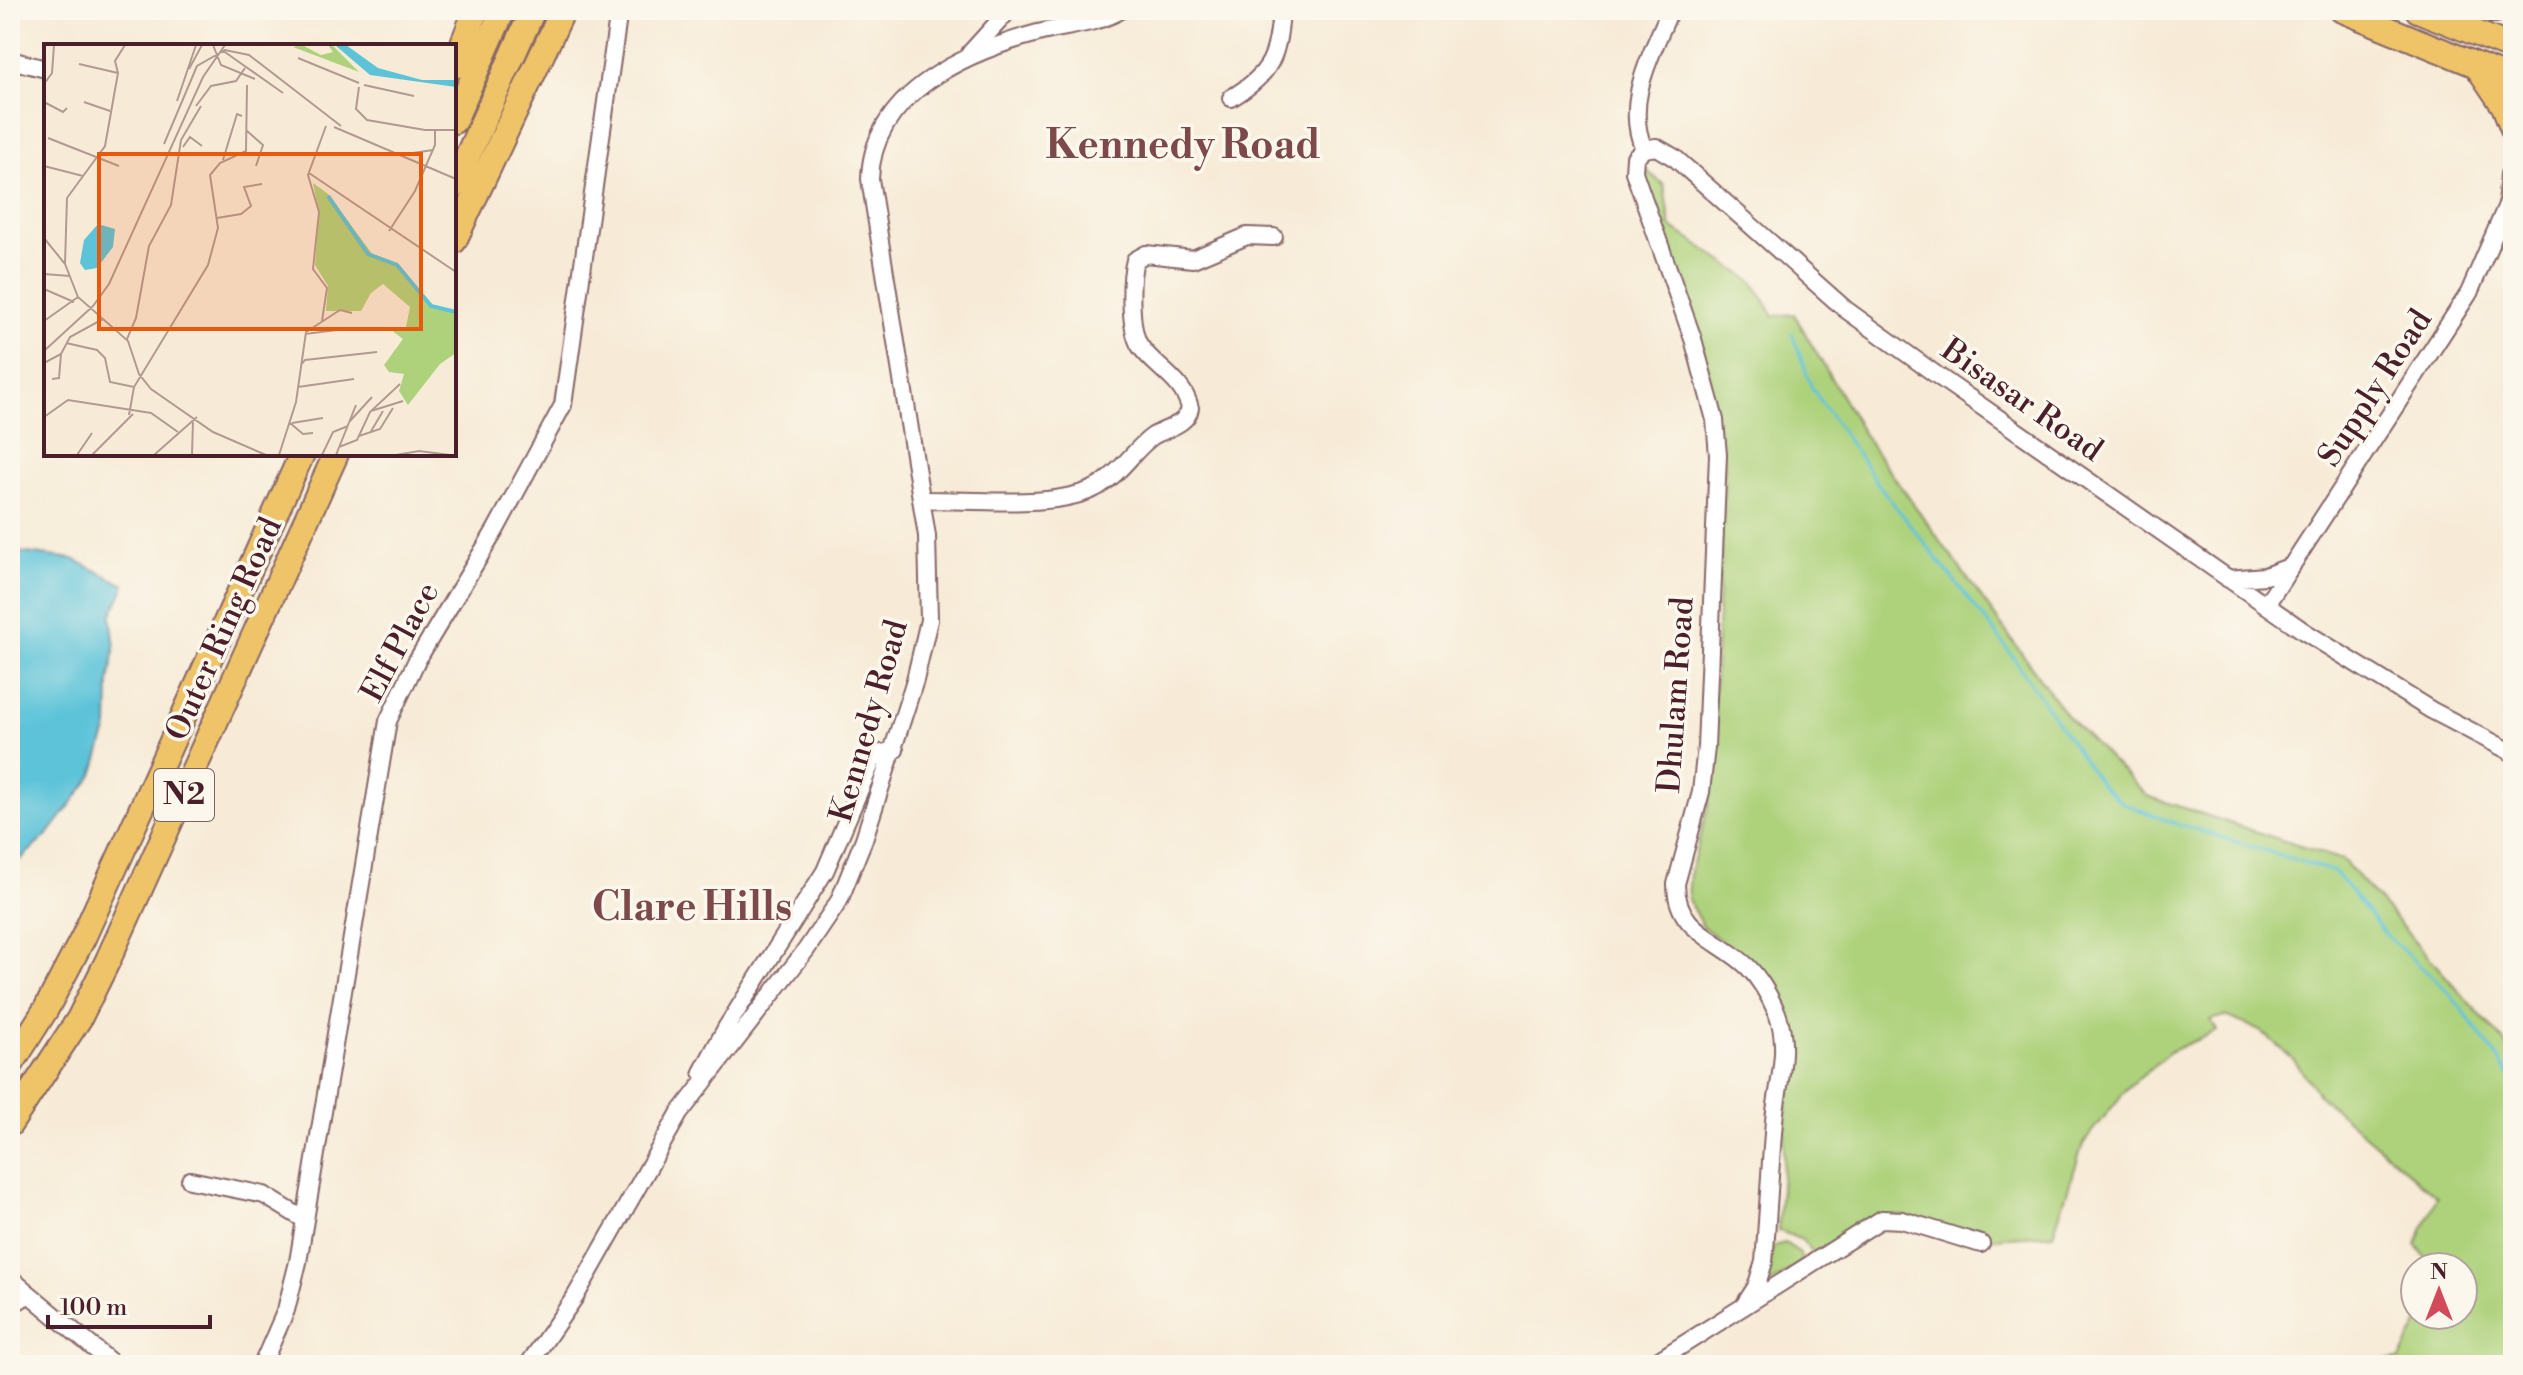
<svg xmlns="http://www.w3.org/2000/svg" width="2523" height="1375" viewBox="0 0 2523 1375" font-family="'Libre Bodoni',serif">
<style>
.green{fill:#aed27b;stroke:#7c7853;stroke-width:2}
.water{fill:#5cc3d9;stroke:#537182;stroke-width:2}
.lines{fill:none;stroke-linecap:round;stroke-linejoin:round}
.stream{stroke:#5cc3d9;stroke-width:3}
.minor-casing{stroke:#876667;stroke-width:20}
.highway-casing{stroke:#876667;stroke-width:28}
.minor{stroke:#fff;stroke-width:16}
.highway{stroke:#efc469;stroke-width:24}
.labels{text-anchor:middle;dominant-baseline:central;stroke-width:7;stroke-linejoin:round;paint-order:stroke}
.shield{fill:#fbf7ec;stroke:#7f6065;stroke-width:2}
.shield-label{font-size:30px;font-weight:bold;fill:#4a1f2b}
.street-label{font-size:32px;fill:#4a1f2b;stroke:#fbf7ec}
.district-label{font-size:40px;font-weight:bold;fill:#7e494a;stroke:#fbf7ec}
.inset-river{fill:none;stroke:#5cc3d9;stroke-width:4}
.inset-road{fill:none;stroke:#b29992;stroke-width:2}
.view{fill:#e8590c;fill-opacity:0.15;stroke:#e8590c;stroke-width:4}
.inset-edge{fill:none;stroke:#4a1f2b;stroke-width:4}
</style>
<rect width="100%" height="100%" fill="#fbf7ec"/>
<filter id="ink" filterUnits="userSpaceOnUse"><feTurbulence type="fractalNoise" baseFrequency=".0125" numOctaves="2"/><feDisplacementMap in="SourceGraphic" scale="16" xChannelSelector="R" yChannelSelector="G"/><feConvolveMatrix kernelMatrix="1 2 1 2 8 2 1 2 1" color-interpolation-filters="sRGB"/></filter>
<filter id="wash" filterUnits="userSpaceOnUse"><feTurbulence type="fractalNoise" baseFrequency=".006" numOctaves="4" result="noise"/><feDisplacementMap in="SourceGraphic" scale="32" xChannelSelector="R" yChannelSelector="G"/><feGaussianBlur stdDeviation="1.8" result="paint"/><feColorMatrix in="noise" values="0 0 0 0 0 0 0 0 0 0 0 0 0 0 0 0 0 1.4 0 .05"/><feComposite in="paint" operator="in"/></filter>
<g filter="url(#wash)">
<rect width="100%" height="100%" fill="#f7ebd7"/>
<path class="green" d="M1646,170L1664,185L1670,226L1753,282L1774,316L1794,314L1865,437L2067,716L2147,796L2343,860L2513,1052V1365H2339L2400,1359L2423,1315H2463V1267H2433L2416,1244L2437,1197L2320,1096L2294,1060L2260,1030L2225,1016L2211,1020L2217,1031L2171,1051L2129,1086L2083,1144L2053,1234L1993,1238L1895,1215L1814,1253L1802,1240L1778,1230L1792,1037L1778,995L1758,968L1703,927L1688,900L1690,874L1709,803L1725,461L1648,195Z
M1785,1243L1800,1253L1801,1263L1764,1288L1773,1246Z"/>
<path class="water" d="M10,551L73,559L125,585L111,616L115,648L109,682L108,727L93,775L49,833L10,869Z"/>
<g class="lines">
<path class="stream" d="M1792,333L1812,388L1878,484L2001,640L2101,785L2123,803L2168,821L2335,872L2386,935L2449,992L2513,1079"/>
</g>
</g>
<g filter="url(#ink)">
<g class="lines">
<g class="minor-casing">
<path id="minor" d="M10,11V10
M970,53L1009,10
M10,60L46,69
M1231,98C1272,74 1278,55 1281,10
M1644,149L1635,157L1634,172L1693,339L1715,420L1718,455L1706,747L1701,792L1676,884C1676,932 1719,939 1748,967C1761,980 1770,997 1777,1013C1791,1049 1777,1085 1774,1121C1770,1168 1768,1215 1764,1262L1756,1287L1743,1307
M1644,149L1656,147L1675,158L1845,309L1938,376L2305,632L2431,710L2513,753
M1644,149C1623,102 1652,54 1670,10
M923,500C972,499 1057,510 1099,486C1122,472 1135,448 1153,436C1166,428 1187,425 1190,408C1183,379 1155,368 1140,346C1129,329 1130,279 1135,260L1146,254L1193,259L1247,236L1274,237
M2228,579L2265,576L2292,566
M2266,605L2469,293L2513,191
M702,1072L726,1028L825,871L872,761L877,754L895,750
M190,1180L264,1195L305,1220
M10,1278L114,1365
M10,1306L29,1294
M262,1365L286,1310L298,1262L388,721L416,662L496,529L563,405L619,10
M528,1365L575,1297L679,1114L806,950L839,901L864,839L915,680L929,620L927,536L870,179C872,93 966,52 1038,33C1065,26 1098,24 1121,10
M1651,1365L1882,1219L1902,1220L1981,1244"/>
</g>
<g class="highway-casing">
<path id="highway" d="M2342,10L2513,80
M2418,10L2513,48
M2444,10H2495
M454,66L476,10
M2477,66L2504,106L2513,129
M454,121L503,10
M454,186L533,10
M2511,195L2513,175
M454,241L563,10
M10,1066L46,1009L83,938L302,454
M10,1124L79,1019L108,960L336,454"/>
</g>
<use href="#minor" class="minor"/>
<use href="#highway" class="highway"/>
</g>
</g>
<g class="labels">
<rect class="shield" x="154" y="769" width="60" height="52" rx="6"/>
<g class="shield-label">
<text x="184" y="795">N2</text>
</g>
<g class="street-label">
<text transform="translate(2375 388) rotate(-57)">Supply Road</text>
<text transform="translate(2022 400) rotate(35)">Bisasar Road</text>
<text transform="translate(224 629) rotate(-66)">Outer Ring Road</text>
<text transform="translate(400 642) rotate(-62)">Elf Place</text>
<text transform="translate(1676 695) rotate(-86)">Dhulam Road</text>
<text transform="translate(869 721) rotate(-74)">Kennedy Road</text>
</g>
<g class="district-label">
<text x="1183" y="146">Kennedy Road</text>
<text x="692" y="908">Clare Hills</text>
</g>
</g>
<g transform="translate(44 44)">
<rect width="412" height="412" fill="#f7ebd7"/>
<path d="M258,1L277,11L289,8L284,1H288L315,28L249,3ZM269,139L284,150L329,211L354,220L389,261L412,267V309L396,320L364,361L355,347L360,330L345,328L340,321L359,295L347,286L362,283L366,263L339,240L327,249L317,267H282L284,242L271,221L275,169Z" fill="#aed27b"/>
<path d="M291,1H302L334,24L378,36H412V43L326,31ZM54,180L71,185L69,203L53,224L41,226L36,219L40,196Z" fill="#5cc3d9"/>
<path class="inset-river" d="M284,152L324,210L353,221L387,262L412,268"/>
<path class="inset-road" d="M169,1L177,21L211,35M178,6L239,49M254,14L315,39M35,20L74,29M145,25L158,1M0,40L8,29L10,1M320,41L370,52M315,43L312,65L323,76L381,86H412M133,57L152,1M0,58L19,68L23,64M40,58L66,67M152,62L167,42L192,37L201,24M290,83L412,135M202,86L219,101L212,122M4,94L75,122M120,100L153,22L181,6L205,11L297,82M139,103L146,93L158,102M362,110L389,106M179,116L193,70L198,72M0,122L39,132M265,129L412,228M173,174L197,170L207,162L200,143L218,140M345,187L371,147L391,101V87M0,194L21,220L34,253L84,297L95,330L107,345L169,388L222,411M21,220L23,154L61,102L74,29L71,17L81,1M0,230L26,232M0,245L30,258M0,277L34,253M278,277L283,244L269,225L275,168L264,131L282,82M261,290L301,285M83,295L92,274L105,202L127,161L137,96L157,62M22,299L53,306L61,314L66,338L90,343M0,307L49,262L65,240L159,33L181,1M0,319L17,310L26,293L59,275M257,321L261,316L333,308M8,335L15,334L17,310M254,343L310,335M327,367L359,357M85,371L90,343L164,221L174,184L166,131L176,119L202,107L203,41M0,373L24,356L107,369L134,388M306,377L328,353M246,379L259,390L269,389M248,379L279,374M326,389L339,367M315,392L336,385L349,364M295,403L313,396L326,368L356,340M33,411L48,389M48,411L89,370M110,411L153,373M148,411L149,376M235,411L252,358L262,288L296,266L308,269M278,411L289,388L304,382M292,411L312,361M352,411L375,407L406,411"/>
<path class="view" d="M55,110H377V285H55Z"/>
<rect width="412" height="412" class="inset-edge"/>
</g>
<rect width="2523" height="1375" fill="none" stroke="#fbf7ec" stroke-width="40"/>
<g transform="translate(2439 1291)"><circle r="38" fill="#fbf7ec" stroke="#b4a19f" stroke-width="2"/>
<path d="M0-6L14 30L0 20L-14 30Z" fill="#d1495b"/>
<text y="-12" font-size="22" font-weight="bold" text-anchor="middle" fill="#4a1f2b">N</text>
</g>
<path d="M48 1315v12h162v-12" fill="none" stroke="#4a1f2b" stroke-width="4"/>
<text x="60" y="1315" font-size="24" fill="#4a1f2b" stroke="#fbf7ec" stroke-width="6" paint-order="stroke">100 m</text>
</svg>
